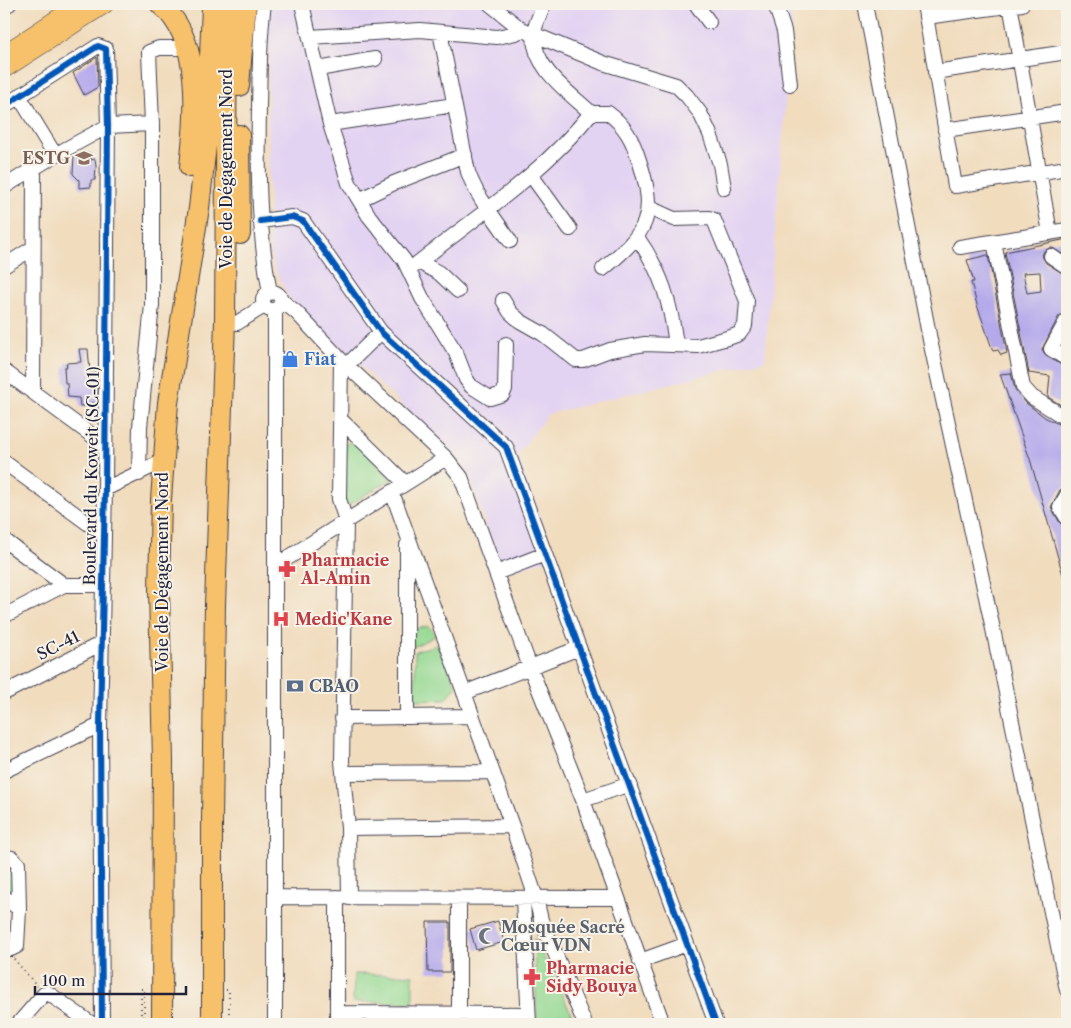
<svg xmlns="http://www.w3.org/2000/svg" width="1071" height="1028" viewBox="0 0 1071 1028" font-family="'Libre Caslon Text',serif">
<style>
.built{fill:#e3d3f3}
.green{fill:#93d890;stroke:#5a7d66}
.building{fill:#b4a9eb;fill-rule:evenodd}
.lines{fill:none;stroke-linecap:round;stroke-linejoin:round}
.minor-casing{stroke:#413e4e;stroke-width:16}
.major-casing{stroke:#413e4e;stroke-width:19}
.highway-casing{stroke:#413e4e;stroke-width:22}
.path{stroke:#413e4e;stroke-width:2;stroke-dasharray:1 4;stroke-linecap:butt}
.minor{stroke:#fff;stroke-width:14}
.major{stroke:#f6c16b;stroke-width:18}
.highway{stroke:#f6c16b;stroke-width:20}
.cycleway-casing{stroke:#f7f3e8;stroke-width:9}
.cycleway{stroke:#0057b8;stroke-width:6}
.labels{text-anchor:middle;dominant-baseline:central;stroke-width:4;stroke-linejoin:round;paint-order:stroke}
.education-label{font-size:16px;font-weight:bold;fill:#785e54;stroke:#f7f3e8;text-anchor:end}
.street-label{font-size:16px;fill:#22223b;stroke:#f7f3e8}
.shop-label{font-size:16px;font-weight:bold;fill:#366cbe;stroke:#f7f3e8;text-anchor:start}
.health-label{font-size:16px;font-weight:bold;fill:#be3a42;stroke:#f7f3e8;text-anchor:start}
.service-label{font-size:16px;font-weight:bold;fill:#4e5e75;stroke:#f7f3e8;text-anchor:start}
.worship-label{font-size:16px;font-weight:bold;fill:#5b616d;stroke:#f7f3e8;text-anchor:start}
</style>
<rect width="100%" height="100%" fill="#f7f3e8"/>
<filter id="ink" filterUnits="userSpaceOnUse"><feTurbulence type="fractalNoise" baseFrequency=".02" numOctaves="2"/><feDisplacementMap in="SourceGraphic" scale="10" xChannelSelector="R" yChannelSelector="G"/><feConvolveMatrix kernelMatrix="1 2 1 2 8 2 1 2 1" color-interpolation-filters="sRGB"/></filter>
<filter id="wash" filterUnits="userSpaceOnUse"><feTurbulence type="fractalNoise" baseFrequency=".0096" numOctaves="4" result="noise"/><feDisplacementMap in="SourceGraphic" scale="20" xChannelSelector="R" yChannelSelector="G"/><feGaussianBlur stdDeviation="1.12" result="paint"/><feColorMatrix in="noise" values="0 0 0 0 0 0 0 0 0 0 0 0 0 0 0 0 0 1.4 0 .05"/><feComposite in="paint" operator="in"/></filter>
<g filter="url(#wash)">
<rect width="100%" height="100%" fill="#f1dcbd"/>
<path class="built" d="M268,4H793L765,360L548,414L517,456L554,557L503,573L467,470L459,459L288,297L273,265L269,243Z"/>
<path class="green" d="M353,439L392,479L345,507L343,447Z
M428,626L437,635L413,647L411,637L416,631L415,629Z
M437,645L451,672L456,687L446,699L415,700V651Z
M4,863L14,866L15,898L4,892Z
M534,938L574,1019L575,1024H537Z
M354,974L413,975V1003L353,1002Z"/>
<g id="blocks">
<path class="building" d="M97,57L98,87L84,95L73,73Z
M90,153L91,160L95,159L96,166L95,180H91V187L79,188V180L73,174L74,155Z
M1067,239V257L1051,247L1044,251L1042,256L1046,263L1067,276V311L1059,316L1042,349L1046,356L1067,368V402L1064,407L1048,397L1050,376L1029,373L1005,252ZM1040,272L1041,291L1027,293L1023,273Z
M988,255L1007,353L1001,355L998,350L993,351L977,305L971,282H974L967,260Z
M79,349H88L90,372L97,371V403H92V406H80L79,398L68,397L67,383H65L64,367H67L66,363L81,362Z
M1011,373L1015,389L1026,403L1046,418L1067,428V486L1060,490L1051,507L1060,523L1067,527V582H1065L1030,459L1000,374Z
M498,921L504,942L476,950L470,929Z
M427,922H450V972H428Z"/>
</g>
</g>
<g filter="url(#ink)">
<use href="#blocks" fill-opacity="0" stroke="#413e4e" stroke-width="1"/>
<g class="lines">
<g class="minor-casing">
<path id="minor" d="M264,4C259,38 260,72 259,106C258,169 258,231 270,293
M302,4L330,124L349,183L369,216L404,260L422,298L456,353L466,379L471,386L490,398L503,394L505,389L506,344
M490,4L521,29L603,63L676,85L687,96L700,113L710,134L720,164L724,188
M544,4C541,13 535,24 534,33C532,68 569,92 591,113H608C625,125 633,141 639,160C658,217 647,232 603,269
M696,4L709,22
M775,4L784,31L790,84
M865,4L931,345L993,629L1067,990
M924,4L955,186L1067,168
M1010,4L1050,233
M4,7L9,4
M926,17L1022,4
M440,32L468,172C477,198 495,218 510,241
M310,37L420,30L497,37L516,33L521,29
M318,69L375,59
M935,72L1067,52
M19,96L55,155
M4,106L98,46L106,49L108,126L105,489L100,725L102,1024
M330,124L454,105
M945,130L1067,112
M531,175L570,229
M4,187L55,155L108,126L152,124
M359,200L394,183L465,155
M260,221L292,217L303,221L381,332L506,447L716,1024
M637,237C662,273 670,301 676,344
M994,242L1023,387L1032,397L1067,419
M960,247L1067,230
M1051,256L1067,267
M419,262L439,273L458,291
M4,266L33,248
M409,270C472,219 540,177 591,113
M263 301a9 9 0 1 1 18 0a9 9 0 1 1-18 0Z
M503,300L510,312L520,321L543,334L576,360H583L610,350L645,344L698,346L731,337L739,334L745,326L747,301L714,220L709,218L674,219L650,208
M282,301L296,312L341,360L446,458L461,477L530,667L583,800L663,1024
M275,310V1024
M1067,320L1051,349L1067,359
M237,323L264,306
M341,360L339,499L346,521L342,761L348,828L349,898
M347,365L381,332
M4,371L105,445
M33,392L34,170
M340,419L405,483
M4,462L104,535
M139,474L140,427L152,305V124L149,52L159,48H186
M105,489L155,465
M392,492L512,826L536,898L541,920L585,1024
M1067,495L1060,507L1067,518
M4,540L64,585
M407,545V717
M275,566L446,458
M496,573L545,554
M4,616L64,585H104
M4,693L102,643
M464,693L579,648
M342,718L472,716
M4,771L100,725
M343,773L492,772
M583,800L630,784
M348,828L512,826
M4,857L12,858L18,864L19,909L17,946L11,949L4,948
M4,897L19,909
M276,897L617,898
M337,897V1024
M523,898L529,1024
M640,961L687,944
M337,1013L528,1014
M459,1014V898
M18,1024L44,994L48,993L92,1024"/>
</g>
<g class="major-casing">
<path id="major" d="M4,54L80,4
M4,69L105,4"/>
</g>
<g class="highway-casing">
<path id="highway" d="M160,4C204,40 195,117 190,167
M239,86L246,4
M239,135L240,234
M162,1024L163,761L159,590L161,500L168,403L199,208L207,137L212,4
M212,1024V820L215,605L225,321L227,4"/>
</g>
<path class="path" d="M14,959L37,986
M226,990H229V1024
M141,1024V989H144V1024"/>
<use href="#minor" class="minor"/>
<use href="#major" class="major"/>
<use href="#highway" class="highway"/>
<g class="cycleway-casing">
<path id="cycleway" d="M4,106L98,46L106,49L108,126L105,489L100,725L102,1024
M260,221L292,217L303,221L381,332L506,447L716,1024"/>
</g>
<use href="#cycleway" class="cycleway"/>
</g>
</g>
<defs>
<g id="university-bare" transform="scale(1.35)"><path d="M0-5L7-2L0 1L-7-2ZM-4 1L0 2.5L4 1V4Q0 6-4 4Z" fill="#8d6e63" stroke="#f7f3e8" stroke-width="2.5" paint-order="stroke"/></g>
<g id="shop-bare" transform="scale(1.35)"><path d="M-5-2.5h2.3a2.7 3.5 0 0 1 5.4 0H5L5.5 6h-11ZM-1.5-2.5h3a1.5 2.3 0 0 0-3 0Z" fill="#3f7fe0" stroke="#f7f3e8" stroke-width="2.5" paint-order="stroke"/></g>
<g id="pharmacy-bare" transform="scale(1.35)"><path d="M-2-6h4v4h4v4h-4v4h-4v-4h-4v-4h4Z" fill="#e0444e" stroke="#f7f3e8" stroke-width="2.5" paint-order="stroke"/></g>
<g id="hospital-bare" transform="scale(1.35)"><path d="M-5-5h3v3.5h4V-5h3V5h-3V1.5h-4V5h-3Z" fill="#e0444e" stroke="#f7f3e8" stroke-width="2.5" paint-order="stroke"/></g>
<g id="bank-bare" transform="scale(1.35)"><path d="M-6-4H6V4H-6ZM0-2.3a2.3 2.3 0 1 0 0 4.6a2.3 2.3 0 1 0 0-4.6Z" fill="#5c6f8a" stroke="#f7f3e8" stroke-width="2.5" paint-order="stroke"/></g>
<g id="mosque-bare" transform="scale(1.35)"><path d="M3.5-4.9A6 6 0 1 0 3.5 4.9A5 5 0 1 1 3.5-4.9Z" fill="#6b7280" stroke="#f7f3e8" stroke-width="2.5" paint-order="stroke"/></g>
</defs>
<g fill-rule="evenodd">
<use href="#university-bare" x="84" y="158"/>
<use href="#shop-bare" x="290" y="359"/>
<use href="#pharmacy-bare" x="287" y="569"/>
<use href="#hospital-bare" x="281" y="619"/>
<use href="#bank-bare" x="295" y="686"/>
<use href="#mosque-bare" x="487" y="936"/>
<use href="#pharmacy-bare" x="532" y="977"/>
</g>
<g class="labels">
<g class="education-label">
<text x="70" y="158">ESTG</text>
</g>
<g class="street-label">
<text transform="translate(226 169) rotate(-90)">Voie de Dégagement Nord</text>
<text transform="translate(91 476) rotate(-89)">Boulevard du Koweit (SC-01)</text>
<text transform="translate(162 572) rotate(-90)">Voie de Dégagement Nord</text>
<text transform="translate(58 645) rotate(-27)">SC-41</text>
</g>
<g class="shop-label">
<text x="304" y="359">Fiat</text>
</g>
<g class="health-label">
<text x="301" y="560">Pharmacie<tspan x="301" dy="18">Al-Amin</tspan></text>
<text x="295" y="619">Medic'Kane</text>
<text x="546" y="968">Pharmacie<tspan x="546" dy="18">Sidy Bouya</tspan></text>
</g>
<g class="service-label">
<text x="309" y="686">CBAO</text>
</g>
<g class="worship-label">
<text x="501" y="927">Mosquée Sacré<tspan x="501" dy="18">Cœur VDN</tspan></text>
</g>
</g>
<rect width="1071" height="1028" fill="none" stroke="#f7f3e8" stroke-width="20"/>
<path d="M35 986v8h151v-8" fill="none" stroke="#22223b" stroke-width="2.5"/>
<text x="42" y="986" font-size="15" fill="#22223b" stroke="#f7f3e8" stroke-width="4" paint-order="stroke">100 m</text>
</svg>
